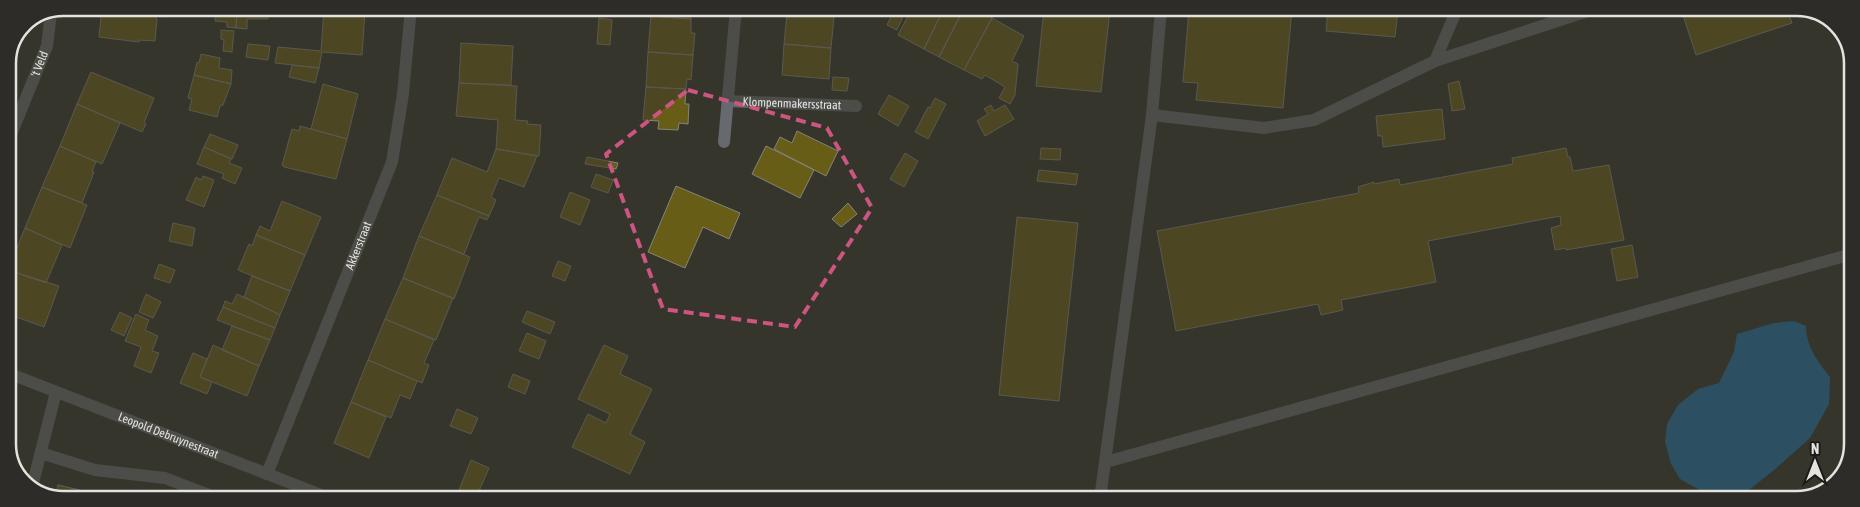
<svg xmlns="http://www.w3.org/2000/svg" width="1860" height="507" viewBox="0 0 1860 507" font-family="'Asap Condensed',sans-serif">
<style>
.water{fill:#2370a4}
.building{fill:#675d17;stroke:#85847a}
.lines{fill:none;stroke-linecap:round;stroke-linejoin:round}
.service{stroke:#66696d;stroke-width:12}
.minor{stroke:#66696d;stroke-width:12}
.marked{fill:none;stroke:#cc5582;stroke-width:4;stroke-dasharray:10 6;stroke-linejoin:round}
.labels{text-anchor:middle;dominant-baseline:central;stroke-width:5;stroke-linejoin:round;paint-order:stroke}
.street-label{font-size:12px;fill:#e4e3de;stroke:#1d1c18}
.rim{fill:none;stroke:#e4e3de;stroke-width:2.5}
</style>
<rect width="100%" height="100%" fill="#36352c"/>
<path class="water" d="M1794,321L1806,326C1806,346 1818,362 1830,377L1829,404L1810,438L1774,470L1744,494L1705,493L1680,479L1671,464L1665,442L1667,424L1678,405L1698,389L1719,383L1734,352L1737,334L1774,323Z"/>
<path class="building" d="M102,8H157V9L165,10L164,17L156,16V19H157L155,41L139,40V42L99,37Z
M216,8H234H228V13L237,14L236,28L227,27V22L215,21Z
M237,8H268V19H247V29L236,28Z
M651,8H697H692L691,19L651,16Z
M895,8H907L897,30L887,25Z
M912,8H944L924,49L898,35Z
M944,8H964L939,57L924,49Z
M964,8H974L992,18L964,70L939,57Z
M974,8H997L992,18Z
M324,9L365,11L362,55L322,52L319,68L275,63L278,47L321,51Z
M1044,9H1110L1101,92L1036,86Z
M1189,9H1292L1283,108L1196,100L1198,83L1183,82Z
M1328,9H1398L1395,37L1326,31Z
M1700,9H1787L1792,23L1696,55L1683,15Z
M1808,9H1811L1822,16L1811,20Z
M787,13L834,17L831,48L784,44Z
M651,16L691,19V33H695L693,55L648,52Z
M599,18L612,20L610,45L597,44Z
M992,18L1024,36L1012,61L1018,64L1015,95L1010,104L999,98L1005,87L985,75L982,79L964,70Z
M221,30L234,31L232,52L223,51L224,40L221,39Z
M461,43L513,46L511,85L459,83Z
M248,44L270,46L268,60L246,57Z
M784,44L831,48L829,79L782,75Z
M648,52L693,55L691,80L687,79L686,89L646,87Z
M201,54L220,58L219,68L232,70L231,84L194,75L197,62L199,63Z
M292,65L319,68L315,83L289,77Z
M91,72L154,98L144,123L146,124L142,132L77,104Z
M194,75L231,84L223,105L220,106L217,117L189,110L192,99L188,98Z
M833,77L849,78L847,91L832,90Z
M1459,81L1465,109L1452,111L1448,84Z
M459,83L517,86L515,120L528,121L527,124L541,125L539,156L496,149L498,120L456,116Z
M323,84L358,94L347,139L311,129Z
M646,87L686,89L685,104H689L688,124L679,123L678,130L658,129L659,121L643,120Z
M889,95L909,106L898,126L878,114Z
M935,98L946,104L928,139L915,132L928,107L930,108Z
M77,104L120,123L102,164L60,146Z
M991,105L994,111L1005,105L1014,119L985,136L977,121L988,114L984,109Z
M1442,109L1445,139L1383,147L1382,136H1378L1376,116Z
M300,126L347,139L336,179L284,167L282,165L292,129L299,131Z
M797,131L838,151L826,176L774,149L780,137L792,143Z
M210,134L238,145L232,159L204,147Z
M60,146L96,162L92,171L94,172L82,203L42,187Z
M766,146L814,170L800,198L752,174Z
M204,147L231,159L229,163L242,168L235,184L222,178L224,174L197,164Z
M1041,148L1061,149L1060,160L1040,159Z
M1566,148L1568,157H1570L1573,171L1609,165L1624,240L1566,250V248L1555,250L1551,228L1561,225L1560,216L1428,241L1436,282L1341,300L1343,310L1321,315L1318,304L1176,331L1157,231L1359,193L1358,187L1374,182V184L1399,179L1400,185L1513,164L1512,158Z
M496,149L537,156L524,187L499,178L491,197L496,200L489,216L437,195L452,158L487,172Z
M905,153L918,161L904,187L890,179Z
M587,157L618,163L616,169L585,164Z
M1039,170L1078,174L1076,185L1037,181Z
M596,174L613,180L608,193L591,187Z
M203,176L214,180L204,207L186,200L196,177L201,180Z
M676,186L740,213L729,239L703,227L685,268L648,252Z
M42,187L87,205L70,248L25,228Z
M570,192L590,200L580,225L560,217Z
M437,195L489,216L487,220L479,217L464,254L419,236Z
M282,201L321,217L305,255L256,235L260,226L270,231Z
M848,203L857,214L841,227L832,219Z
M1017,217L1078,223L1059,401L999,395Z
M173,223L195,228L192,246L169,241Z
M25,228L62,245L46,283L8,270Z
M256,235L305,255L290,291L238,270L249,244L252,246Z
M419,236L470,257L454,299L403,278Z
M1632,245L1638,277L1617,281L1611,249Z
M558,261L571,266L565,281L552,276Z
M159,264L175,270L170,283L154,278Z
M8,270L59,286L44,327L8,314Z
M252,276L290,291L280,315L244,297Z
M403,278L453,298L436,340L385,319Z
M146,294L161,302L153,318L139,312Z
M237,294L280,315L275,328L223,307L225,301L232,304Z
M223,307L275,328L270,340L217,320Z
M527,311L555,322L550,334L522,322Z
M120,312L132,318L124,336L111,330Z
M136,314L149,320L145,330L158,336L152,351L159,353L151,373L134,366L141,347L125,341Z
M385,319L434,340L424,363L429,365L422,383L368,360Z
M232,326L270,340L259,366L222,350Z
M527,333L546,341L539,359L519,351Z
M213,345L259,366L247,396L200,377Z
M604,345L628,356L620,374L652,389L630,434L645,442L630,474L572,447L588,414L606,423L610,414L578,399Z
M193,353L207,359L200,377L212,382L207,394L180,383Z
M368,360L417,381L410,399L400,395L391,418L351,402Z
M513,374L530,381L525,394L508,387Z
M351,402L386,417L369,458L334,443Z
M457,409L478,418L471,434L450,426Z
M471,460L489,468L476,498L459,490Z
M58,485L113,498H49L45,495L46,493L56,495Z
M58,485L113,498H49L45,495L46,493L56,495Z"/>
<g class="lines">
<path class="service" d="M1435,61L1594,9
M1152,115L1264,128L1314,120L1435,61L1457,9
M41,453L95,470L165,478L217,498
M1106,462L1852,254
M32,487L56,392
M1100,499L1152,115L1161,9"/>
<g class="minor">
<path id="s1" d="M728,101L856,106"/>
<path id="s2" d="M8,142L47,46L51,13"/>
<path d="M724,142L736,8"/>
<path id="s3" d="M8,373L329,498"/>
<path id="s4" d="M267,474L392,162L403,94L411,8"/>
</g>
</g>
<path d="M0 0H1860V507H0ZM688,90L827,128L872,208L795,327L663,309L606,154Z" fill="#36352c" fill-opacity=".55" fill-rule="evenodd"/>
<path class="marked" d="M688,90L827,128L872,208L795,327L663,309L606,154Z"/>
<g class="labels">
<g class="street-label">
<text stroke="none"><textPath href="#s2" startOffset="84">'t Veld</textPath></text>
<text stroke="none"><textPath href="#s1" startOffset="64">Klompenmakersstraat</textPath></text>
<text stroke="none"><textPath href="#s4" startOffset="246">Akkerstraat</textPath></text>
<text stroke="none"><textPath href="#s3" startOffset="172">Leopold Debruynestraat</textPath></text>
</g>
</g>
<path d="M0 0H1860V507H0ZM63 16H1797A47 47 0 0 1 1844 63V444A47 47 0 0 1 1797 491H63A47 47 0 0 1 16 444V63A47 47 0 0 1 63 16Z" fill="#2d2c28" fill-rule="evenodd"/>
<path class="rim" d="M63 16H1797A47 47 0 0 1 1844 63V444A47 47 0 0 1 1797 491H63A47 47 0 0 1 16 444V63A47 47 0 0 1 63 16Z"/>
<g transform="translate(1815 462)" stroke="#1d1c18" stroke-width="4" paint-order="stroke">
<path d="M0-4L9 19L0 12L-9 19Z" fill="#e4e3de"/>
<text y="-8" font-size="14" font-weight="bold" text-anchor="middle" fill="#e4e3de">N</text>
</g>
</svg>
